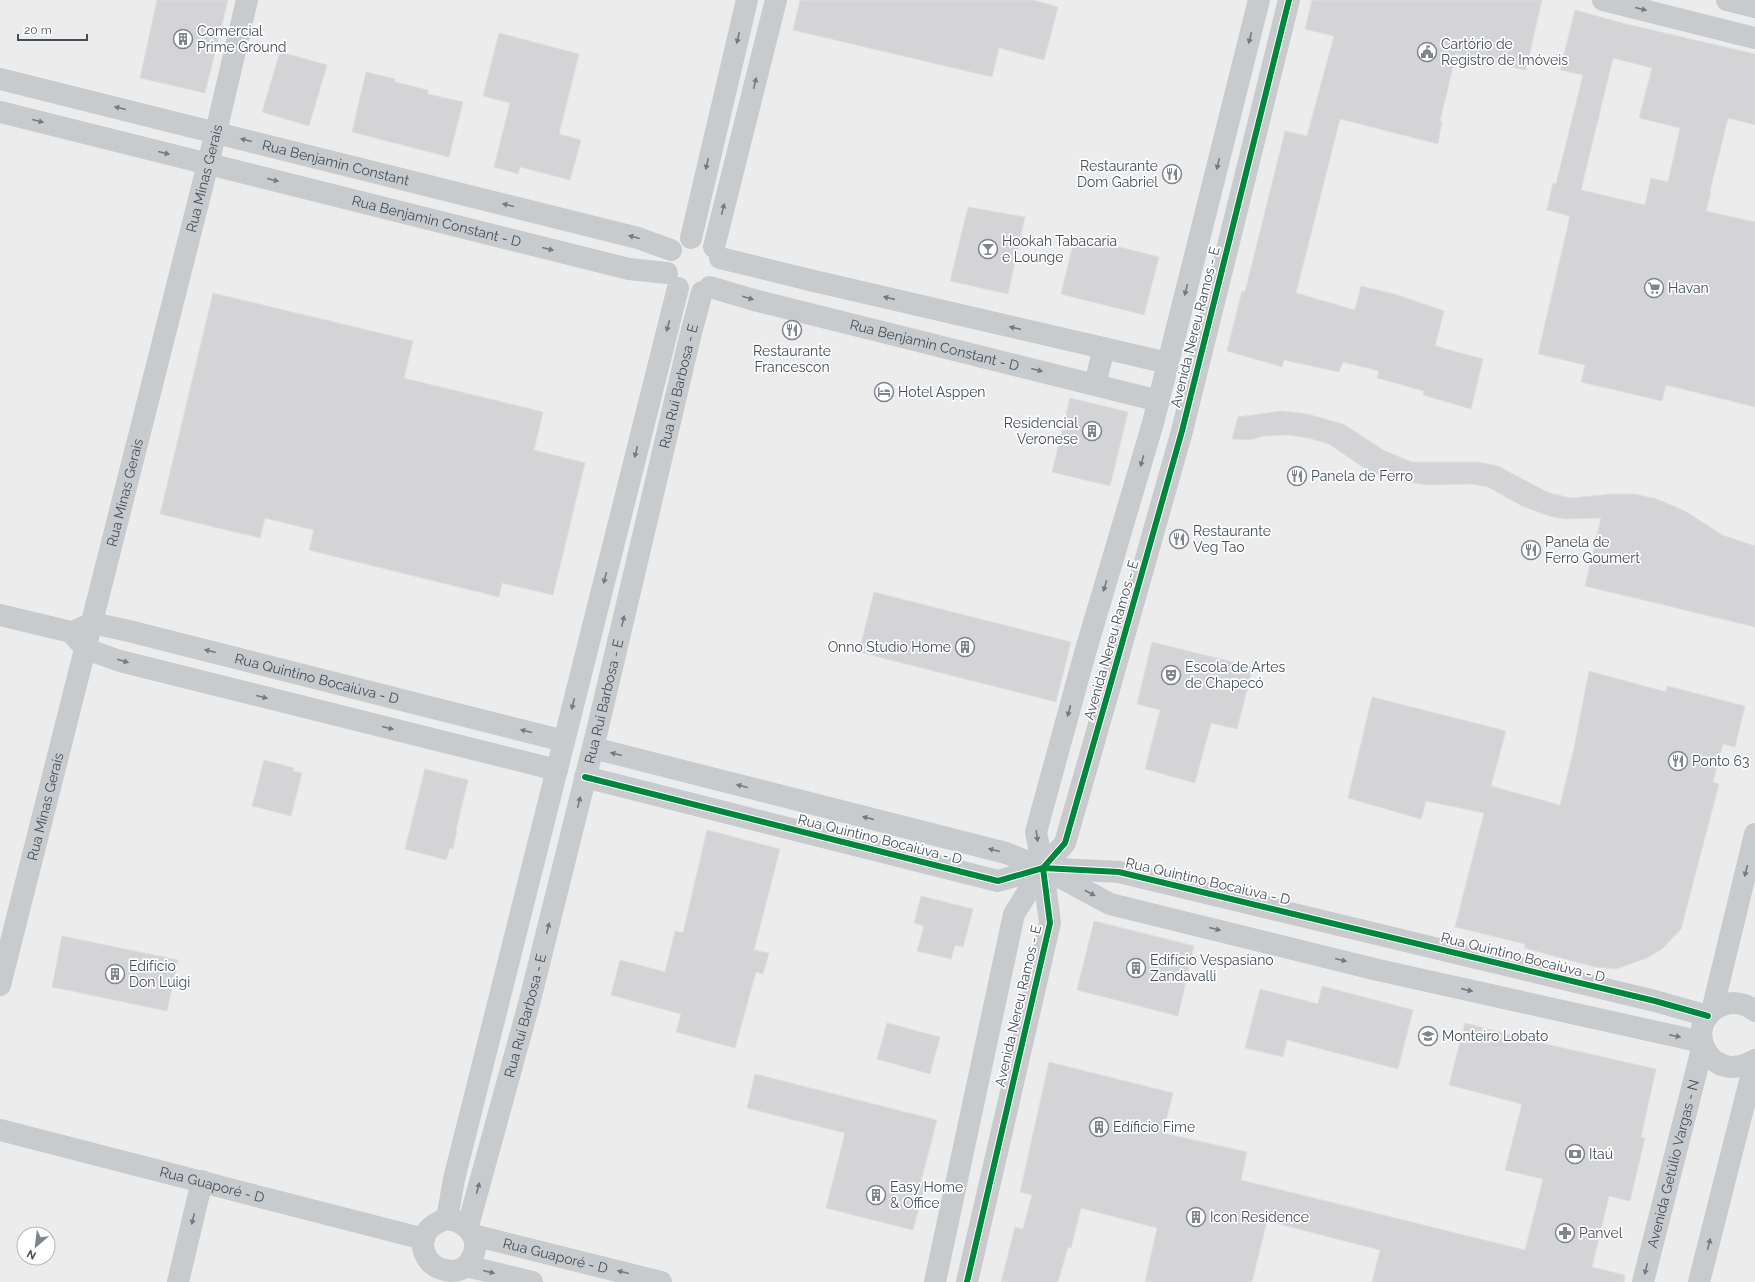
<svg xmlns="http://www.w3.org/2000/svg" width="1755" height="1282" viewBox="0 0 1755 1282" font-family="Raleway,sans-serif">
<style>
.building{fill:#d4d4d7;stroke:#dededf;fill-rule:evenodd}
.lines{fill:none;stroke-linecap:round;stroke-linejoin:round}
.minor{stroke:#c8cbcd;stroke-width:22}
.cycleway-casing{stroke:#fff;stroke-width:8}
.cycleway{stroke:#00873e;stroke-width:6}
.oneway{fill:#727a82}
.labels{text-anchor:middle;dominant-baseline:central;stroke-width:3.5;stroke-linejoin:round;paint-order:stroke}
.poi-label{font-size:14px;fill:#434e59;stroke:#fff;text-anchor:start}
.street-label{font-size:14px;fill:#434e59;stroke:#fff}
</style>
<rect width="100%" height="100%" fill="#edecec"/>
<path class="building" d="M157,0H228L205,93L140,78Z
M800,0H1033L1058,7L1044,60L999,48L992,77L793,30Z
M1312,0H1542L1526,70L1456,54L1440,121H1442L1438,144L1340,119L1296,293L1355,310L1361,286L1398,295L1444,311L1435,346L1483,359L1471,409L1423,395L1424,391L1377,378L1379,371L1343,362L1339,372L1284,360L1282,367L1227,351L1242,291L1245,292L1285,131L1307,136L1334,36L1305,29Z
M1575,10L1622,23L1755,54V125L1728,118L1710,191L1711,192L1706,211L1755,222V407L1666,385L1662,401L1581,382L1585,365L1538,354L1570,216L1547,210L1553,183L1556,184L1583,75L1560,70ZM1613,58L1652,68L1639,118L1680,128L1668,182L1651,178L1645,205L1581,190Z
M499,33L579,54L559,134L581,140L570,180L520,167L518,174L494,167L510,103L483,96Z
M280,52L327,65L309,126L262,112Z
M366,72L395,79V82L428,90V94L463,102L449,157L352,132Z
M968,207L1025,217L1008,294L950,281Z
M1075,236L1159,257L1144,315L1061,294Z
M213,293L413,341L404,378L543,412L534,450L585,463L553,595L502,583L499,597L309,550L314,530L265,518L260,538L160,514Z
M1070,398L1128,412L1110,486L1052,472Z
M1281,411L1307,414L1343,424L1385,451L1412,462H1478L1498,466L1549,493L1571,498L1612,494H1634L1654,498L1671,505L1685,511L1722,535L1755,546V627L1585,586L1601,518L1564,519L1549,516L1522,506L1488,487L1471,484L1427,485L1402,481L1370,472L1329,444L1308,438L1289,435L1264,436L1249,440L1232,439L1238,417Z
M874,592L1071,642L1056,702L859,652Z
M1152,642L1253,667L1237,729L1211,723L1195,783L1145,769L1160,710L1137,704Z
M1589,671L1666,692L1667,686L1745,706L1735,747L1723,744L1713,782L1719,784L1681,929L1662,949L1647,958L1616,969L1595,967L1524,948L1525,944L1455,927L1484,813L1426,801L1421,819L1348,798L1372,697L1506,731L1491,786L1560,805L1574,748Z
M264,760L294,768L293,771L302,773L291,816L252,806Z
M425,769L468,780L456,830H457L453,849L450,848L446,860L405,849Z
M707,830L780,849L754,950L769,953L763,974L756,972L735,1048L676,1032L681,1014L611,995L620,960L665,972L675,931L683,933Z
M921,896L973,909L963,947L955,945L951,959L917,951L924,926L914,923Z
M1094,921L1194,946L1178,1016L1077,990Z
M62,936L178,960L167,1011L52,987Z
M1322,986L1413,1010L1398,1069L1287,1040L1283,1057L1245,1048L1260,989L1318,1004Z
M887,1023L940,1037L930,1074L877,1059Z
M1465,1023L1550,1045L1656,1069L1641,1137L1645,1138L1630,1201L1609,1196L1592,1267L1625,1275L1624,1282H1372L1380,1250L1267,1221L1252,1282H1145L1157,1228L1081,1208L1071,1248L1068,1247L1058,1282H1001L1015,1227L1023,1229L1032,1195L1020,1192L1049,1062L1173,1093L1163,1133L1247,1152L1241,1180L1525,1250L1543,1179L1505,1170L1522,1104L1449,1085Z
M755,1074L937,1120L921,1181L926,1182L913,1230L826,1208L845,1133L747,1108Z"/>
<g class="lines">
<g class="minor">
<path d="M1603,0L1755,38"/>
<path d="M1727,0L1755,7"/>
<path id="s1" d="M0,79L638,238L671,250"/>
<path id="s2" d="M0,112L629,269L667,273"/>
<path d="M691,238L747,0"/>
<path d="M714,247L776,0"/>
<path d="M720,258L814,281L1168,363"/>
<path id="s3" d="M710,287L754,300L1159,401"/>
<path d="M1095,384L1104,348"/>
<path d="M0,615L71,632L86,649L120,661L557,770"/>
<path id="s4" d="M79,629L92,623L129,631L564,741"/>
<path d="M593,748L1006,853L1043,868L1110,904L1378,970L1702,1042"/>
<path d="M585,777L998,881L1043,868L1119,872L1655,1001L1708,1016"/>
<path id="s5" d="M0,985L216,132L247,0"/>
<path d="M1712,1011L1755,834"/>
<path d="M1755,1011C1748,1005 1736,1001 1726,1004C1678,1018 1707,1089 1755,1060"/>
<path id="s6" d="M0,1130L424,1239"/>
<path d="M447,1219L454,1179L678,288"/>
<path d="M447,1219C471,1222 485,1244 467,1265C457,1276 434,1270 427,1258C416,1238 429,1224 447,1219Z"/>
<path id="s7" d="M468,1226L530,1000L598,727L690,337L702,292"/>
<path id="s8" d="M473,1235L661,1282"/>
<path d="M466,1266L532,1282"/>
<path d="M178,1282L202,1181"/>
<path d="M935,1282L1014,914L1043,868L1036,832L1085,653L1153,423L1259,0"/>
<path d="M967,1282L1050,923L1043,868L1065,843L1108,693L1182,431L1289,0"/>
<path id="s9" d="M1643,1282L1703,1045"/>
<path d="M1699,1282L1755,1061"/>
</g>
<g class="cycleway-casing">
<path id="cycleway" d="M585,777L998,881L1043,868L1119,872L1655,1001L1708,1016
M967,1282L1050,923L1043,868L1065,843L1108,693L1182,431L1289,0"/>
</g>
<use href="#cycleway" class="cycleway"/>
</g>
<defs><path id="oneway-solid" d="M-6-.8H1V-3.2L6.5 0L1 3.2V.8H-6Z"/></defs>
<g class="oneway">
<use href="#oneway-solid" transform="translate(1641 9) rotate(14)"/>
<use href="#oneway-solid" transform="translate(738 38) rotate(103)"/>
<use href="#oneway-solid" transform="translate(1250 38) rotate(104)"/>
<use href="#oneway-solid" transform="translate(755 83) rotate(-76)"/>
<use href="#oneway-solid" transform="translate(120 108) rotate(-166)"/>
<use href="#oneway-solid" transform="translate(38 121) rotate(14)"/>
<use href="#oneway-solid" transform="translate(246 140) rotate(-166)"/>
<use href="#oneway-solid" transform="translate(164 153) rotate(14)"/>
<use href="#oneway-solid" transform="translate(707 164) rotate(103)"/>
<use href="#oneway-solid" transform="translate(1218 164) rotate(104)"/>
<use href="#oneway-solid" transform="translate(273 180) rotate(14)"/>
<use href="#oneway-solid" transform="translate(508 205) rotate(-166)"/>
<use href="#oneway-solid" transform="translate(723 209) rotate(-76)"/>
<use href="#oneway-solid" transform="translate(634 237) rotate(-165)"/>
<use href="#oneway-solid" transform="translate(548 249) rotate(14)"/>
<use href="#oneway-solid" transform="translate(1186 290) rotate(104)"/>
<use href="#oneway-solid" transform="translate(748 298) rotate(16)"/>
<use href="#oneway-solid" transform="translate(889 298) rotate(-167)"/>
<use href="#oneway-solid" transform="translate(668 326) rotate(105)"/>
<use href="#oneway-solid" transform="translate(1015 328) rotate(-167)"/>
<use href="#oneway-solid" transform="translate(1037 370) rotate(14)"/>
<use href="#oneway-solid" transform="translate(636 452) rotate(104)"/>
<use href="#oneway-solid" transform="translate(1142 461) rotate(106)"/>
<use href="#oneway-solid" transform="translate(605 578) rotate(104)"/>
<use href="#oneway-solid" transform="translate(1105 586) rotate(106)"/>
<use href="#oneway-solid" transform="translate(623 621) rotate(-77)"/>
<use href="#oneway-solid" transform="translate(210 651) rotate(-166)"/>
<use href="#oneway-solid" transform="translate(123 661) rotate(16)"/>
<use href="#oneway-solid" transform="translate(262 697) rotate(14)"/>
<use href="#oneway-solid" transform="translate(573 704) rotate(104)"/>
<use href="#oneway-solid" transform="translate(1069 711) rotate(105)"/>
<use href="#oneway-solid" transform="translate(388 728) rotate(14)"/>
<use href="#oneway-solid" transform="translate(526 731) rotate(-166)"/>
<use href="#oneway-solid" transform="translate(616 754) rotate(-166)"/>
<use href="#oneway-solid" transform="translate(742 786) rotate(-166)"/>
<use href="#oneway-solid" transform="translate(579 802) rotate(-76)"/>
<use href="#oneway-solid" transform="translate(868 818) rotate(-166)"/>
<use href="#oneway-solid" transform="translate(1037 836) rotate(82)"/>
<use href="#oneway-solid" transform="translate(994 850) rotate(-166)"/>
<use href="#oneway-solid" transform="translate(1746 871) rotate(104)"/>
<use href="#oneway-solid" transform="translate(1090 893) rotate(28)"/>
<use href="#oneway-solid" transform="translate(548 928) rotate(-76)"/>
<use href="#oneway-solid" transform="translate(1215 929) rotate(14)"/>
<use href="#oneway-solid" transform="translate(1341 960) rotate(14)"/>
<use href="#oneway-solid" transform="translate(1467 990) rotate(13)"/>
<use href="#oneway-solid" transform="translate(1675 1036) rotate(12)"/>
<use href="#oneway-solid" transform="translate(478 1188) rotate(-75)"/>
<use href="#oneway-solid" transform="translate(193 1219) rotate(103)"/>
<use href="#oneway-solid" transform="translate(1709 1244) rotate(-76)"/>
<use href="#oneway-solid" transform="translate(1646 1269) rotate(104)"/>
<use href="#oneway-solid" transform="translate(489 1272) rotate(14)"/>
<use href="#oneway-solid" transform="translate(623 1272) rotate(-166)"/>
</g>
<defs>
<g id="building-ring" transform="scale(1)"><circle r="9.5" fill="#fff" stroke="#7e858c" stroke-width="1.5"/><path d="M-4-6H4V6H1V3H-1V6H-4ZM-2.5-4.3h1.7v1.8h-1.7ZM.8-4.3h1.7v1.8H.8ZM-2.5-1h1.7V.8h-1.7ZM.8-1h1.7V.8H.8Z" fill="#7e858c"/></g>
<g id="civic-ring" transform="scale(1)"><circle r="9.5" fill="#fff" stroke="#7e858c" stroke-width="1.5"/><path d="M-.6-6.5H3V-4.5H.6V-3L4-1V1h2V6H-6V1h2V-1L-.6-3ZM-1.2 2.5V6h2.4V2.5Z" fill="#7e858c"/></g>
<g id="restaurant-ring" transform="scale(1)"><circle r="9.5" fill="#fff" stroke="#7e858c" stroke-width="1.5"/><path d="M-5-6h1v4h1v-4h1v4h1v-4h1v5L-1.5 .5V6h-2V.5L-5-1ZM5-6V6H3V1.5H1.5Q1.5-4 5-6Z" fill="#7e858c"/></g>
<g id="bar-ring" transform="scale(1)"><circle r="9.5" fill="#fff" stroke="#7e858c" stroke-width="1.5"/><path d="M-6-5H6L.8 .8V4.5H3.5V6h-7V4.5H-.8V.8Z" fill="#7e858c"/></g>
<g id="supermarket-ring" transform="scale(1)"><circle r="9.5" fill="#fff" stroke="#7e858c" stroke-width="1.5"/><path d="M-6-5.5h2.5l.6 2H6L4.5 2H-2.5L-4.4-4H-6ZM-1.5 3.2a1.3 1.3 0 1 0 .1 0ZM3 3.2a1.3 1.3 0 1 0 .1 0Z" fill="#7e858c"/></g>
<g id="hotel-ring" transform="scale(1)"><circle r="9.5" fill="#fff" stroke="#7e858c" stroke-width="1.5"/><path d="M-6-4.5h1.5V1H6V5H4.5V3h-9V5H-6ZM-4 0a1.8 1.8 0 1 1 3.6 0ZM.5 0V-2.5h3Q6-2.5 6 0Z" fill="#7e858c"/></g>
<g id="theatre-ring" transform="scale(1)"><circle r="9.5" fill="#fff" stroke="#7e858c" stroke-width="1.5"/><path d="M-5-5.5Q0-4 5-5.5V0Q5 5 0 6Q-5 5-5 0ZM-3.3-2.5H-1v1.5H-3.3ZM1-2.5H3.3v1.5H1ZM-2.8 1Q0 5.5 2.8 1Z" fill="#7e858c"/></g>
<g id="school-ring" transform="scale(1)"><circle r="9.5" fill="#fff" stroke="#7e858c" stroke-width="1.5"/><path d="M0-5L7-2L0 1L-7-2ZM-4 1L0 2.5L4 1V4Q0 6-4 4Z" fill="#7e858c"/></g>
<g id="bank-ring" transform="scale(1)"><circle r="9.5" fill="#fff" stroke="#7e858c" stroke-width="1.5"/><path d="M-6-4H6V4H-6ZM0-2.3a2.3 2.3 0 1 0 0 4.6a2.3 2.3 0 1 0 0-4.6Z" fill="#7e858c"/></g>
<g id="pharmacy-ring" transform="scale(1)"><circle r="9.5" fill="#fff" stroke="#7e858c" stroke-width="1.5"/><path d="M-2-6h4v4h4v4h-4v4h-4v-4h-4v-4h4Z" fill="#7e858c"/></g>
</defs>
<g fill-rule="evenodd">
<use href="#building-ring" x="183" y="39"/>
<use href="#civic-ring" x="1427" y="52"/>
<use href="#restaurant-ring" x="1172" y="174"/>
<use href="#bar-ring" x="988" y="249"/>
<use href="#supermarket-ring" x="1654" y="288"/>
<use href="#restaurant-ring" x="792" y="330"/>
<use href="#hotel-ring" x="884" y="392"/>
<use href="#building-ring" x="1092" y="431"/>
<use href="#restaurant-ring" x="1297" y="476"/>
<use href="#restaurant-ring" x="1179" y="539"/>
<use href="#restaurant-ring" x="1531" y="550"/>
<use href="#building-ring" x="965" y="647"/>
<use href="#theatre-ring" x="1171" y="675"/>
<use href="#restaurant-ring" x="1678" y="761"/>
<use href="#building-ring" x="1136" y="968"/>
<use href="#building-ring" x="115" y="974"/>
<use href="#school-ring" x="1428" y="1036"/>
<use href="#building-ring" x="1099" y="1127"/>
<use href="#bank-ring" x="1575" y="1154"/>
<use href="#building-ring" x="876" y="1195"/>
<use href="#building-ring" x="1196" y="1217"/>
<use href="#pharmacy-ring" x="1565" y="1233"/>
</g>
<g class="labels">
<g class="poi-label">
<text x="197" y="31">Comercial<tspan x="197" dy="16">Prime Ground</tspan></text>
<text x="1441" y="44">Cartório de<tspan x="1441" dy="16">Registro de Imóveis</tspan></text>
<text x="1158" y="166" text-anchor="end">Restaurante<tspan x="1158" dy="16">Dom Gabriel</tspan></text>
<text x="1002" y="241">Hookah Tabacaria<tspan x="1002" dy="16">e Lounge</tspan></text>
<text x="1668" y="288">Havan</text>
<text x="792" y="351" text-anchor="middle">Restaurante<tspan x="792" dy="16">Francescon</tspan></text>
<text x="898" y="392">Hotel Asppen</text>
<text x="1078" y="423" text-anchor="end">Residencial<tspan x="1078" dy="16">Veronese</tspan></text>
<text x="1311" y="476">Panela de Ferro</text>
<text x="1193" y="531">Restaurante<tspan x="1193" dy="16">Veg Tao</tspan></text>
<text x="1545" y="542">Panela de<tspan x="1545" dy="16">Ferro Goumert</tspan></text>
<text x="951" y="647" text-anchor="end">Onno Studio Home</text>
<text x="1185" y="667">Escola de Artes<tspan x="1185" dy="16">de Chapecó</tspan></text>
<text x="1692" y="761">Ponto 63</text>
<text x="1150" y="960">Edifício Vespasiano<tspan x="1150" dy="16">Zandavalli</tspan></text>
<text x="129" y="966">Edifício<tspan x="129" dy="16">Don Luigi</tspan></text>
<text x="1442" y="1036">Monteiro Lobato</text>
<text x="1113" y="1127">Edíficio Fime</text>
<text x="1589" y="1154">Itaú</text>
<text x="890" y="1187">Easy Home<tspan x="890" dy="16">&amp; Office</tspan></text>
<text x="1210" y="1217">Icon Residence</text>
<text x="1579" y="1233">Panvel</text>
</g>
<g class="street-label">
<text stroke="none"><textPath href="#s1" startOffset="346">Rua Benjamin Constant</textPath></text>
<text stroke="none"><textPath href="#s5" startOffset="832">Rua Minas Gerais</textPath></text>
<text stroke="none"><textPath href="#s2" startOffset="450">Rua Benjamin Constant - D</textPath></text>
<text transform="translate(1195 327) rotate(-76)">Avenida Nereu Ramos - E</text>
<text stroke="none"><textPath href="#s3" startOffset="232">Rua Benjamin Constant - D</textPath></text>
<text stroke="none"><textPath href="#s7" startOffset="866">Rua Rui Barbosa - E</textPath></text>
<text stroke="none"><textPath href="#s5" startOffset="508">Rua Minas Gerais</textPath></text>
<text transform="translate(1111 640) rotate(-74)">Avenida Nereu Ramos - E</text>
<text stroke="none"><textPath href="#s4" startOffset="246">Rua Quintino Bocaiúva - D</textPath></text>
<text stroke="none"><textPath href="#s7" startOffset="542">Rua Rui Barbosa - E</textPath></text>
<text stroke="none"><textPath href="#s5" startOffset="184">Rua Minas Gerais</textPath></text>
<text transform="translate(880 839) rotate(14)">Rua Quintino Bocaiúva - D</text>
<text transform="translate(1208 881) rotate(13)">Rua Quintino Bocaiúva - D</text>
<text transform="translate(1523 957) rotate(14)">Rua Quintino Bocaiúva - D</text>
<text transform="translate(1018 1006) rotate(-77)">Avenida Nereu Ramos - E</text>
<text stroke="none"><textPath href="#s7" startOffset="218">Rua Rui Barbosa - E</textPath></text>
<text stroke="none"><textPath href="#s9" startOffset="122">Avenida Getúlio Vargas - N</textPath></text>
<text stroke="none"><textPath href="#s6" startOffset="219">Rua Guaporé - D</textPath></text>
<text stroke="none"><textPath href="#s8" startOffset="85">Rua Guaporé - D</textPath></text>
</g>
</g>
<g transform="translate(36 1246) rotate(208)"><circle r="19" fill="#ffffff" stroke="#b4b8bd"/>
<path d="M0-3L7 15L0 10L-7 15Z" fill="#7e858c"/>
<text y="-6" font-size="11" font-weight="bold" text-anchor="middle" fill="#434e59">N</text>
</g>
<path d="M18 34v6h69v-6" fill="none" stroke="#434e59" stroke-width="2"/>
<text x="24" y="34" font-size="12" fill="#434e59" stroke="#ffffff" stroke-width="3" paint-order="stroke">20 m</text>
</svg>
